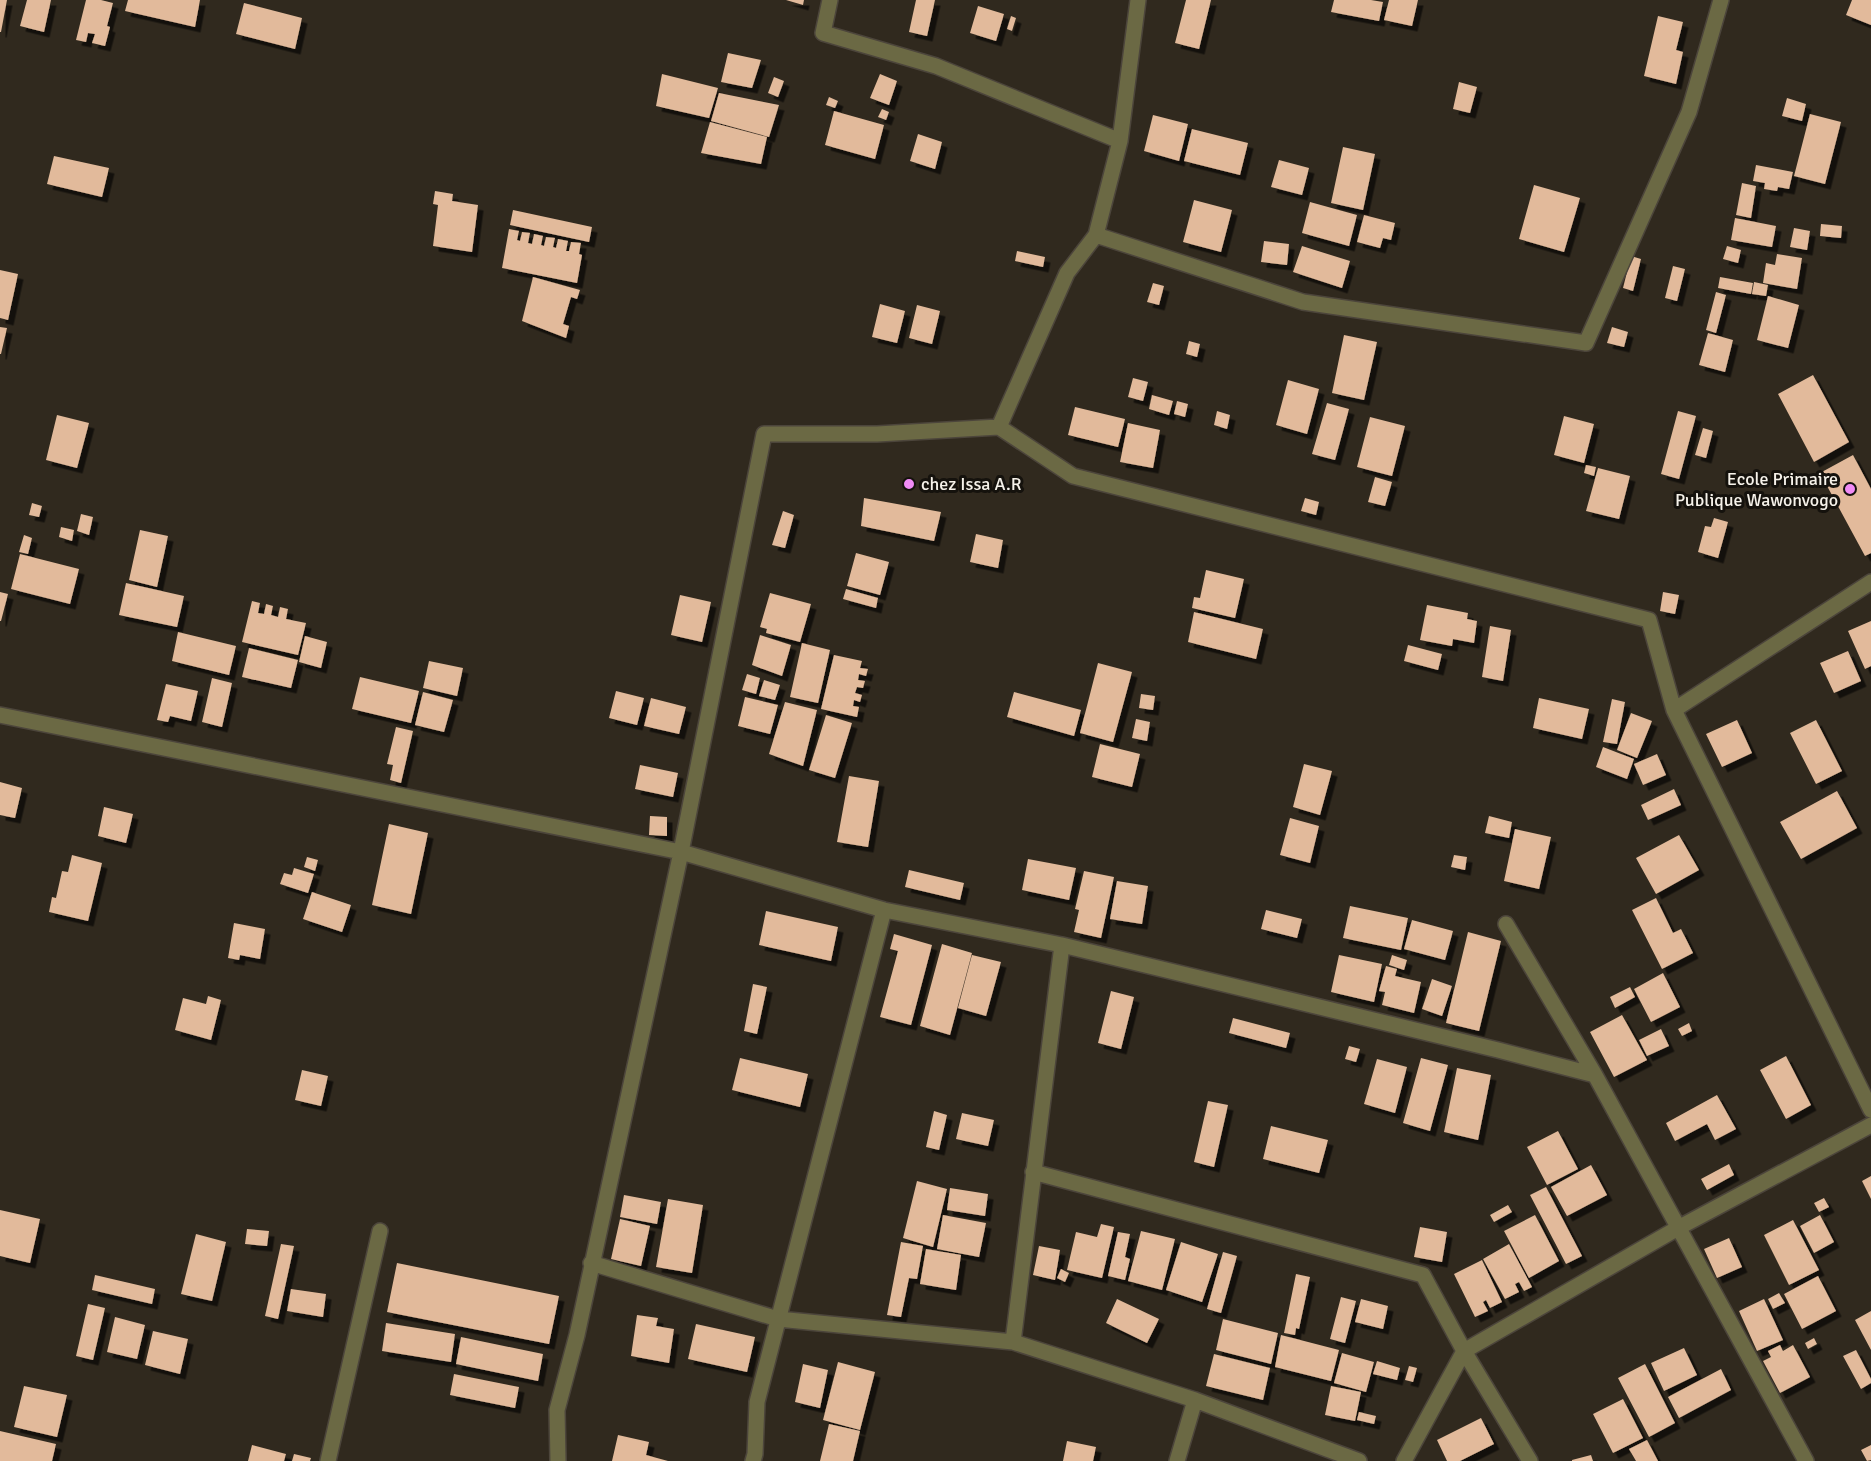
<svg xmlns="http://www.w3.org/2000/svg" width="1871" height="1461" viewBox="0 0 1871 1461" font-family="Signika,sans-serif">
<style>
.building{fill:#e2ba9b;filter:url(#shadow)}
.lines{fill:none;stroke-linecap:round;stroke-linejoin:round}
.minor-casing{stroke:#4c453b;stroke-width:18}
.minor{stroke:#6b6944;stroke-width:15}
.poi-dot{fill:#f08bf5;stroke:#15120d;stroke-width:2}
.labels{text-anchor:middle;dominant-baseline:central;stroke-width:6;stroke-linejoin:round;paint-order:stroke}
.poi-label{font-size:18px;fill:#f6f2ea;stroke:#15120d;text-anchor:end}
</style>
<defs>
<filter id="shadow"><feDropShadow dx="5.5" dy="5.5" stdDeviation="0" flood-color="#0009"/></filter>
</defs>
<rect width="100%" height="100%" fill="#30291e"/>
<path class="building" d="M0,0H7L1,32H0Z
M27,0H51L44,32L20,26Z
M86,0H101L113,3L107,26L110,27L105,46L92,43L95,34L88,33L86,42L76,40Z
M128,0H200L195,27L125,11Z
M786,0H804L803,5Z
M916,0H935L927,36L909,32Z
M1186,0H1211L1199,49L1175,43Z
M1334,0H1371L1383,2L1379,21L1331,12Z
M1389,0H1418L1412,26L1384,20Z
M1852,0H1871V25L1846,15Z
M244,3L302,18L295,49L236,34Z
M978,6L1004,14L996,41L970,33Z
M1011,16L1016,18L1012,31L1007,29Z
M1658,16L1683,22L1676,50L1683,52L1676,84L1644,76Z
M728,53L761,60L752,88L721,82Z
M662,74L718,88L709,118L656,106Z
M880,74L897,81L889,105L870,98Z
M774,77L784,81L778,97L768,93Z
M1459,82L1477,87L1470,113L1453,109Z
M719,93L779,105L769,137L711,121Z
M829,97L838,101L835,108L826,105Z
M1787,98L1806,104L1802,121L1782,116Z
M882,109L889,112L886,120L878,117Z
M834,111L884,125L875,159L825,145Z
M1810,114L1841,122L1825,184L1794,176Z
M1153,115L1188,124L1179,161L1144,151Z
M710,122L767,137L761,164L701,153Z
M1192,129L1248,143L1240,175L1184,161Z
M918,134L942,142L935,169L910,161Z
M1343,147L1375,154L1363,210L1331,203Z
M54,156L109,168L102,197L47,184Z
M1279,160L1309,168L1302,195L1271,187Z
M1756,165L1793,172L1789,189L1778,187L1777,191L1764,189L1765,183L1753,181Z
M1742,183L1756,186L1751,218L1736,215Z
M1534,185L1580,198L1564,252L1519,239Z
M435,191L453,194L452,201L478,205L472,252L433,246L438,205L433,204Z
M1194,200L1232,210L1221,252L1183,242Z
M1310,202L1357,215L1349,246L1302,233Z
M513,210L592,227L589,242L510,225Z
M1364,215L1395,223L1391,240L1383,238L1380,248L1357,242Z
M1735,218L1776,226L1772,247L1731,240Z
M1821,224L1842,226L1841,238L1820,236Z
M1794,228L1810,231L1807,250L1790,247Z
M509,229L519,231L517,240L520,241L522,232L530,233L528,243L532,244L534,234L543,236L541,245L544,246L546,237L555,238L553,247L556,248L558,239L568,241L566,251H569L571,242L581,243L579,254L582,255L577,283L502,268Z
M1264,241L1289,244L1287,265L1261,262Z
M1302,246L1350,261L1342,288L1293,272Z
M1727,246L1741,250L1738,263L1723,259Z
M1017,251L1045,257L1043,267L1015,261Z
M1777,254L1802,258L1797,289L1763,283L1766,263L1775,265Z
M1631,256L1641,259L1633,291L1623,288Z
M1673,266L1685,269L1677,301L1665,298Z
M0,270L18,274L8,320L0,318Z
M533,277L580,290L577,299L571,297L563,324L569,326L566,338L522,321Z
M1720,277L1753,283L1751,294L1718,288Z
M1754,282L1768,285L1766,296L1752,294Z
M1153,283L1164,286L1159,305L1147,302Z
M1716,292L1726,295L1716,333L1706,330Z
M1768,296L1799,305L1788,348L1757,340Z
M880,304L905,311L897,343L872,337Z
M917,305L940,311L932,344L909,338Z
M0,327L7,328L1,354H0Z
M1612,327L1628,332L1624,347L1607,343Z
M1708,333L1733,340L1725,372L1699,365Z
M1344,335L1377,342L1364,400L1332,393Z
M1189,341L1200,344L1197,357L1186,354Z
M1813,375L1849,442L1814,462L1778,394Z
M1133,378L1148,382L1143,401L1128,397Z
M1288,380L1319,389L1307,434L1276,425Z
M1152,395L1173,401L1169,415L1149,409Z
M1177,401L1188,404L1185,417L1174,414Z
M1327,403L1349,409L1335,460L1312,454Z
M1075,407L1125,419L1118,447L1068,435Z
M1217,411L1230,415L1227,429L1214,425Z
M1678,411L1696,416L1679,479L1661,474Z
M57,415L89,423L77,468L46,460Z
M1564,416L1594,424L1584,463L1554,455Z
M1370,417L1405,426L1392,476L1357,467Z
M1128,423L1160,430L1153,468L1120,462Z
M1703,428L1713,431L1706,458L1695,455Z
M1853,455L1871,489V553L1865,556L1820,473Z
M1586,465L1596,467L1594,476L1584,473Z
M1598,468L1630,476L1619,519L1586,511Z
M1375,477L1392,482L1385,506L1368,502Z
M864,498L941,512L934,541L861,526Z
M1305,498L1319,502L1316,515L1301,511Z
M32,503L42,506L39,517L29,515Z
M783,511L794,515L785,548L772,545Z
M81,514L93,517L89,535L77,531Z
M1714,518L1728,522L1718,558L1698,552L1705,526L1711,527Z
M61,527L74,530L72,541L59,537Z
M140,530L168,536L157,587L129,580Z
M976,534L1003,540L998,568L970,562Z
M24,535L32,538L28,554L19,552Z
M856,553L889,562L880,595L847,586Z
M20,554L79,569L70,604L11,589Z
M1206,570L1244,579L1235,618L1192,608L1194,597L1200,598Z
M126,583L184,596L177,627L119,615Z
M846,589L878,598L876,608L843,599Z
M0,592L8,594L1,621H0Z
M1663,592L1679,595L1675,614L1660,611Z
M770,593L811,604L800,642L766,633L767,629L760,627Z
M680,595L711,602L702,642L671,635Z
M252,601L260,603L258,613L264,614L266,604L273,606L271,615L278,617L280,607L288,609L286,619L306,623L298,655L242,642Z
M1427,605L1468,613L1467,619L1477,621L1474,643L1453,639L1452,646L1420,640Z
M1194,612L1263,629L1256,659L1188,642Z
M1871,621V666L1865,669L1848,631Z
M1490,626L1511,630L1503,681L1482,677Z
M178,632L236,646L229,675L172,661Z
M760,635L791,645L782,676L752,665Z
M305,636L327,642L321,668L299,662Z
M802,643L830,650L818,703L790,697Z
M1408,645L1442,654L1438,670L1404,661Z
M249,648L298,660L291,688L242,677Z
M1848,651L1861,681L1834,693L1820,663Z
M834,655L862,661L860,668L868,669L866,676L859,674L858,680L865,681L863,688L857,687L855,693L862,695L860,702L854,700L853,706L859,707L857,717L821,709Z
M429,661L463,668L457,696L423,688Z
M1098,663L1132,672L1113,742L1080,733Z
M747,674L760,678L756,694L742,690Z
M360,677L419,691L411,723L352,709Z
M212,678L232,683L222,727L202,722Z
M764,680L780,685L775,700L759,696Z
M166,684L198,691L191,721L170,716L168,722L157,720Z
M616,691L644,698L637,725L609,718Z
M423,692L453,700L444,732L415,725Z
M1014,692L1081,710L1074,736L1007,717Z
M1141,694L1155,696L1153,710L1139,708Z
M745,697L778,705L770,734L738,726Z
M651,698L686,707L679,734L644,726Z
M1539,698L1589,709L1582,739L1533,728Z
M1612,699L1625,702L1617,744L1603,742Z
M785,702L817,710L803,766L769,754Z
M1631,713L1652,721L1637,758L1617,750Z
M826,715L852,723L835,778L809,770Z
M1136,719L1150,722L1147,741L1132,738Z
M1737,720L1752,753L1722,767L1706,734Z
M1816,720L1842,771L1816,784L1790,733Z
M396,727L413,731L401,783L390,780L393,765L387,764Z
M1100,744L1140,754L1132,787L1092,777Z
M1603,747L1634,759L1627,779L1596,767Z
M1657,754L1666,775L1643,785L1634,764Z
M1304,764L1332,771L1320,815L1293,807Z
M640,765L678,773L673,797L635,789Z
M849,776L879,781L868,847L837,842Z
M0,782L22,788L15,818L0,815Z
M1674,789L1681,805L1648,820L1641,805Z
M1837,791L1857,828L1801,859L1780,822Z
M104,807L133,814L126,843L98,836Z
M650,816L667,817V836L649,835Z
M1489,816L1512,822L1509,838L1485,833Z
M1290,818L1319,826L1310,863L1280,855Z
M389,824L428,833L411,914L372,905Z
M1515,829L1551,837L1539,889L1504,881Z
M1679,835L1699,870L1656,894L1636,858Z
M72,855L102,863L88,921L49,912L52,897L56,898L62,871L68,872Z
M1454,855L1467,857L1465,870L1451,867Z
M307,857L318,860L315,871L304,867Z
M1028,859L1076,868L1069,900L1022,890Z
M294,868L314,874L308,893L280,884L284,873L292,875Z
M909,870L964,883L960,900L905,887Z
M1084,871L1114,877L1101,938L1074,932L1079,910L1075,909Z
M1117,881L1148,886L1142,924L1110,919Z
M312,892L351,905L342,932L303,919Z
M1656,898L1673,933L1681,929L1693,953L1662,969L1632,910Z
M1350,906L1408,918L1401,950L1343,938Z
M1266,910L1302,919L1297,938L1261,929Z
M766,911L838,927L831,961L759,945Z
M1412,920L1453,931L1445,960L1404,949Z
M234,923L265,929L260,959L240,955L239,960L228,958Z
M1468,932L1501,941L1479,1031L1446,1023Z
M894,934L932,945L911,1025L880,1017L898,951L890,949Z
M942,944L972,953L950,1035L920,1026Z
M972,955L1001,962L986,1016L958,1008Z
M1339,955L1382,964L1374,1002L1331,992Z
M1392,955L1407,960L1404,970L1389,965Z
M1386,966L1397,969L1395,976L1421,982L1414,1013L1382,1005L1385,992L1379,991Z
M1663,973L1680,1007L1651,1022L1634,989Z
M1432,979L1452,986L1442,1016L1422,1009Z
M753,984L767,987L757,1034L744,1031Z
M1630,987L1635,997L1615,1008L1610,997Z
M1111,991L1134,997L1121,1049L1098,1043Z
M208,996L221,1000L211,1040L175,1030L183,998L206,1004Z
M1622,1015L1647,1060L1614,1077L1590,1032Z
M1233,1018L1290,1033L1286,1048L1229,1033Z
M1689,1023L1692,1031L1682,1036L1678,1029Z
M1661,1029L1669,1046L1647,1056L1639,1040Z
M1349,1046L1360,1049L1356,1062L1345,1059Z
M1786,1056L1811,1105L1786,1119L1760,1070Z
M740,1058L808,1074L800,1107L732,1090Z
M1421,1058L1448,1065L1430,1131L1403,1123Z
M1377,1059L1407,1067L1395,1113L1364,1104Z
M1457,1068L1491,1075L1478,1140L1444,1132Z
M302,1070L328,1076L321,1106L295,1100Z
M1717,1095L1736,1129L1715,1140L1707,1124L1675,1141L1666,1123Z
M1208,1101L1228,1105L1214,1167L1194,1162Z
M934,1111L947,1115L939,1150L926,1147Z
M962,1113L994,1120L988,1146L956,1139Z
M1271,1126L1328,1140L1319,1173L1263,1159Z
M1558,1131L1578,1169L1547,1185L1527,1147Z
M1729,1164L1734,1175L1707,1190L1701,1179Z
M1591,1165L1607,1195L1567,1216L1551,1187Z
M1871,1176V1199L1862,1181Z
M917,1181L947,1189L933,1247L903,1238Z
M1546,1187L1582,1256L1566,1264L1530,1195Z
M950,1188L988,1194L985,1216L947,1210Z
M624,1195L661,1202L657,1224L620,1217Z
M1824,1198L1829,1207L1819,1212L1814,1203Z
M668,1199L703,1205L692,1273L656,1267Z
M1508,1205L1512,1212L1494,1222L1490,1215Z
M0,1210L40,1219L30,1263L0,1256Z
M943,1215L986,1223L979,1257L937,1249Z
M1535,1215L1559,1261L1529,1278L1504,1231Z
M1820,1215L1834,1242L1814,1253L1800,1226Z
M620,1219L650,1226L641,1266L611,1259Z
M1793,1220L1819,1270L1789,1285L1764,1235Z
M1101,1224L1114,1227L1102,1278L1067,1270L1076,1232L1097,1237Z
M1420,1227L1447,1232L1442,1262L1414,1257Z
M247,1229L269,1231L267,1246L245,1244Z
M1141,1231L1175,1239L1162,1290L1128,1281Z
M1118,1232L1130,1234L1125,1257L1130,1259L1125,1280L1108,1276Z
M196,1234L226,1242L212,1301L181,1294Z
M1729,1238L1742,1267L1717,1278L1704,1249Z
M901,1242L923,1246L917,1279L909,1278L901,1317L887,1315Z
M1181,1242L1218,1254L1202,1302L1166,1290Z
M281,1244L294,1246L278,1319L265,1316Z
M1509,1244L1532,1287L1524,1291L1519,1282L1515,1284L1519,1292L1505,1299L1483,1259Z
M1039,1246L1060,1250L1055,1280L1033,1275Z
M926,1249L961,1255L956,1290L920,1284Z
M1223,1252L1237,1256L1221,1313L1207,1309Z
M1482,1260L1502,1302L1490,1308L1486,1300L1483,1302L1488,1311L1475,1317L1454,1274Z
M397,1263L559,1296L549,1344L387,1312Z
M1061,1269L1069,1273L1065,1282L1057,1278Z
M1296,1274L1310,1277L1299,1329L1296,1328L1295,1335L1284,1333Z
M95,1275L155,1289L152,1304L92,1290Z
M1818,1276L1836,1311L1802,1329L1784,1294Z
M291,1289L326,1294L323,1317L287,1311Z
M1779,1293L1785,1303L1773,1309L1768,1299Z
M1341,1297L1356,1301L1345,1343L1330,1339Z
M1117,1299L1159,1319L1147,1343L1106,1323Z
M1361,1299L1388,1306L1383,1329L1355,1322Z
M1764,1299L1783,1340L1757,1351L1739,1311Z
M88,1304L105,1308L93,1360L76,1356Z
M1871,1311V1350L1855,1320Z
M637,1315L658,1318L656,1326L674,1329L669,1363L631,1356Z
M115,1317L145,1325L137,1359L107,1352Z
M1223,1319L1278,1333L1271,1364L1216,1350Z
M386,1323L455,1334L451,1362L382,1351Z
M696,1324L755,1337L747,1372L688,1359Z
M153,1331L188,1339L180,1374L145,1365Z
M1281,1335L1339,1350L1331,1381L1275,1367Z
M461,1337L543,1354L538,1381L456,1364Z
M1814,1338L1817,1344L1808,1349L1805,1343Z
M1780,1345L1783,1351L1793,1345L1810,1377L1780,1393L1763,1361L1771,1357L1768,1351Z
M1684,1348L1697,1375L1664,1391L1651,1363Z
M1856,1350L1871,1379V1383L1861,1389L1843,1356Z
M1342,1353L1374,1362L1366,1392L1334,1383Z
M1214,1354L1270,1368L1263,1400L1206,1386Z
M1377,1361L1400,1368L1397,1380L1373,1374Z
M838,1362L875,1372L860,1430L823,1420Z
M803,1364L828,1370L820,1408L795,1402Z
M1645,1364L1675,1423L1649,1437L1618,1378Z
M1409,1366L1417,1368L1413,1382L1405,1380Z
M1721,1369L1731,1390L1679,1418L1668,1397Z
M454,1374L519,1387L515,1408L450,1395Z
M24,1386L67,1395L57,1437L14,1427Z
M1331,1386L1361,1392L1355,1421L1325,1415Z
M1623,1399L1643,1438L1613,1453L1593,1414Z
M1359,1412L1376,1416L1374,1424L1357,1420Z
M1481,1418L1494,1444L1460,1461H1447L1437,1440Z
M829,1424L860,1431L853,1461H820Z
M0,1431L56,1444L52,1461H0Z
M618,1435L649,1442L646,1455L668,1461H612Z
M1647,1440L1658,1461H1636L1629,1449Z
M1067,1441L1096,1447L1093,1461H1063Z
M252,1445L286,1454L284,1461H248Z
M1871,1445V1460L1867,1461L1861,1450Z
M294,1454L311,1458L310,1461H292Z
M1591,1455L1593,1461H1572V1460Z"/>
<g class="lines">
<g class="minor-casing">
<path id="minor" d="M830,0L823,33L936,66L1120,141
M1096,235L1303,302L1586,343L1689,112L1721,0
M999,427L1067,273L1096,235L1120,141L1138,0
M1674,710L1871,582
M0,715L681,852L764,434H877L999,427L1073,476L1649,620L1674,710L1871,1110
M1506,924L1595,1075L1806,1461
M1033,1172L1423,1275L1464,1351L1530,1461
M591,1263L778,1319L1013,1342L1195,1400L1359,1461
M1013,1342L1062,945
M328,1461L380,1231
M558,1461L557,1410L577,1335L681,852L884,910L1062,945L1498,1050L1595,1075
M753,1461L755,1454L757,1402L884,910
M1177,1461L1195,1400
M1404,1461L1464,1351L1678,1228L1871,1125"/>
</g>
<use href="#minor" class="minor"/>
</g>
<g class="poi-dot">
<circle cx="909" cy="484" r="6"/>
<circle cx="1850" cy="489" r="6"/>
</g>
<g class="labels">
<g class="poi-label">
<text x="1838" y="479">Ecole Primaire<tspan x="1838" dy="21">Publique Wawonvogo</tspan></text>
<text x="921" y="484" text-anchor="start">chez Issa A.R</text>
</g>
</g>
</svg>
